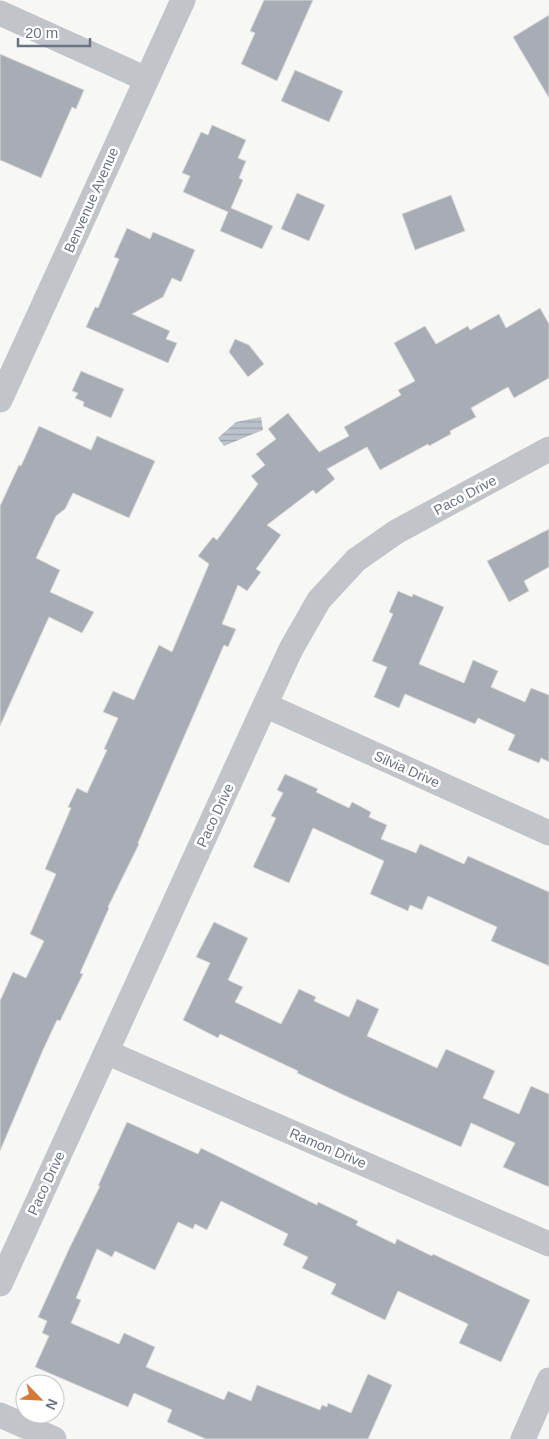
<svg xmlns="http://www.w3.org/2000/svg" width="549" height="1439" viewBox="0 0 549 1439" font-family="Arial,sans-serif">
<style>
.water{fill:url(#water-rules)}
.building{fill:#a8adb5;stroke:#d9d9d8}
.lines{fill:none;stroke-linecap:round;stroke-linejoin:round}
.minor{stroke:#c1c4c8;stroke-width:25}
.labels{text-anchor:middle;dominant-baseline:central;stroke-width:5;stroke-linejoin:round;paint-order:stroke}
.street-label{font-size:14px;fill:#697384;stroke:#fff}
</style>
<defs>
<pattern id="water-rules" width="6" height="5" patternUnits="userSpaceOnUse" patternTransform="scale(1.25)"><rect width="6" height="5" fill="#bbc2c9"/><path d="M0 2.5h6" fill="none" stroke="#9ca2a9"/></pattern>
</defs>
<rect width="100%" height="100%" fill="#f7f8f5"/>
<path class="water" d="M261,417L263,430L224,446L218,438L236,422Z"/>
<path class="building" d="M264,0H313L277,81L241,64L255,33L250,31Z
M549,15V98L513,37Z
M0,54L84,90L76,109L72,107L41,178L0,160Z
M295,70L343,91L329,122L281,101Z
M212,125L246,140L238,158L246,161L239,178L243,180L231,208L273,226L262,249L220,231L228,212L183,192L190,176L182,173L201,132L208,135Z
M297,193L325,205L309,241L281,229Z
M451,195L465,231L415,250L402,214Z
M127,228L150,239L153,232L195,250L181,282L172,278L163,297L132,314L170,331L166,339L177,343L168,363L86,327L95,307L98,308L119,259L114,257Z
M540,308L549,324V378L514,398L508,387L471,408L476,417L450,431L451,434L429,446L428,444L380,470L367,447L327,469L335,479L316,494L313,490L267,525L281,535L256,569L261,572L247,591L238,585L222,624L236,629L228,647L224,645L138,843L139,844L108,907L109,908L80,973L83,974L60,1021L57,1020L43,1050L0,1151V1001L13,972L26,978L44,941L30,934L56,874L45,869L71,808L68,807L77,788L87,793L107,750L104,749L118,718L103,712L113,691L134,700L159,645L172,652L209,564L198,556L213,537L217,540L258,484L251,476L265,465L256,454L276,439L268,429L288,413L319,452L349,436L344,427L401,395L398,390L415,381L394,343L425,326L436,344L468,326L470,330L499,314L506,328Z
M235,339L249,345L264,364L248,377L229,352Z
M81,371L124,389L111,418L83,406L84,402L75,398L78,393L72,391Z
M39,426L91,450L97,436L155,461L129,518L73,493L65,509L56,516L36,558L60,570L50,592L94,612L82,633L49,617L0,726V506L19,465L21,466Z
M549,529V567L524,581L529,591L509,602L487,561Z
M398,591L412,597L413,594L444,607L419,664L464,683L473,660L498,671L491,687L525,702L531,688L549,695V762L541,758L539,763L508,750L515,735L478,718L475,724L405,694L399,708L374,697L387,667L372,661L393,614L389,612Z
M285,774L318,789L316,792L349,808L352,802L371,812L369,817L387,825L381,839L416,853L420,844L464,864L468,856L549,892V966L491,941L497,927L428,896L422,910L410,905L408,911L370,894L384,861L313,828L289,883L253,867L276,818L271,816L283,793L277,790Z
M214,922L248,938L228,980L243,987L235,1002L281,1024L299,989L316,997L314,1001L349,1017L357,999L379,1009L367,1036L437,1068L446,1049L495,1071L483,1098L519,1114L531,1086L549,1094V1187L503,1167L515,1143L471,1123L461,1147L350,1098L297,1073L298,1071L220,1034L218,1038L183,1020L210,963L196,957Z
M127,1122L198,1154L201,1148L317,1205L318,1202L358,1221L356,1225L395,1244L397,1239L432,1256L433,1254L530,1300L501,1362L459,1343L468,1324L398,1291L385,1320L331,1294L336,1284L302,1268L308,1257L283,1245L288,1234L221,1201L207,1230L195,1224L193,1229L178,1222L155,1270L115,1251L112,1257L97,1249L76,1298L81,1300L71,1323L119,1344L124,1333L155,1347L146,1367L224,1400L228,1391L251,1401L257,1385L320,1410L322,1405L327,1407L328,1403L351,1413L368,1374L392,1385L368,1439H206L167,1422L172,1410L134,1393L128,1407L35,1367L49,1336L42,1333L47,1321L38,1317L69,1249L100,1186H98Z"/>
<g class="lines">
<path class="minor" d="M0,13L146,79
M0,400L183,0
M265,705L549,833
M106,1052L549,1244
M0,1284L265,705L291,649L319,600L356,560L396,532L549,449
M0,1415L54,1439
M523,1439L549,1380"/>
</g>
<g class="labels">
<g class="street-label">
<text transform="translate(91 200) rotate(-66)">Benvenue Avenue</text>
<text transform="translate(465 495) rotate(-28)">Paco Drive</text>
<text transform="translate(407 769) rotate(24)">Silvia Drive</text>
<text transform="translate(215 815) rotate(-65)">Paco Drive</text>
<text transform="translate(328 1148) rotate(23)">Ramon Drive</text>
<text transform="translate(46 1183) rotate(-65)">Paco Drive</text>
</g>
</g>
<g transform="translate(40 1399) rotate(114)"><circle r="24" fill="#ffffff" stroke="#c3c7ce"/>
<path d="M0-4L9 19L0 12L-9 19Z" fill="#d57938"/>
<text y="-8" font-size="14" font-weight="bold" text-anchor="middle" fill="#697384">N</text>
</g>
<path d="M18 38v8h72v-8" fill="none" stroke="#697384" stroke-width="2.5"/>
<text x="25" y="38" font-size="15" fill="#697384" stroke="#ffffff" stroke-width="4" paint-order="stroke">20 m</text>
</svg>
